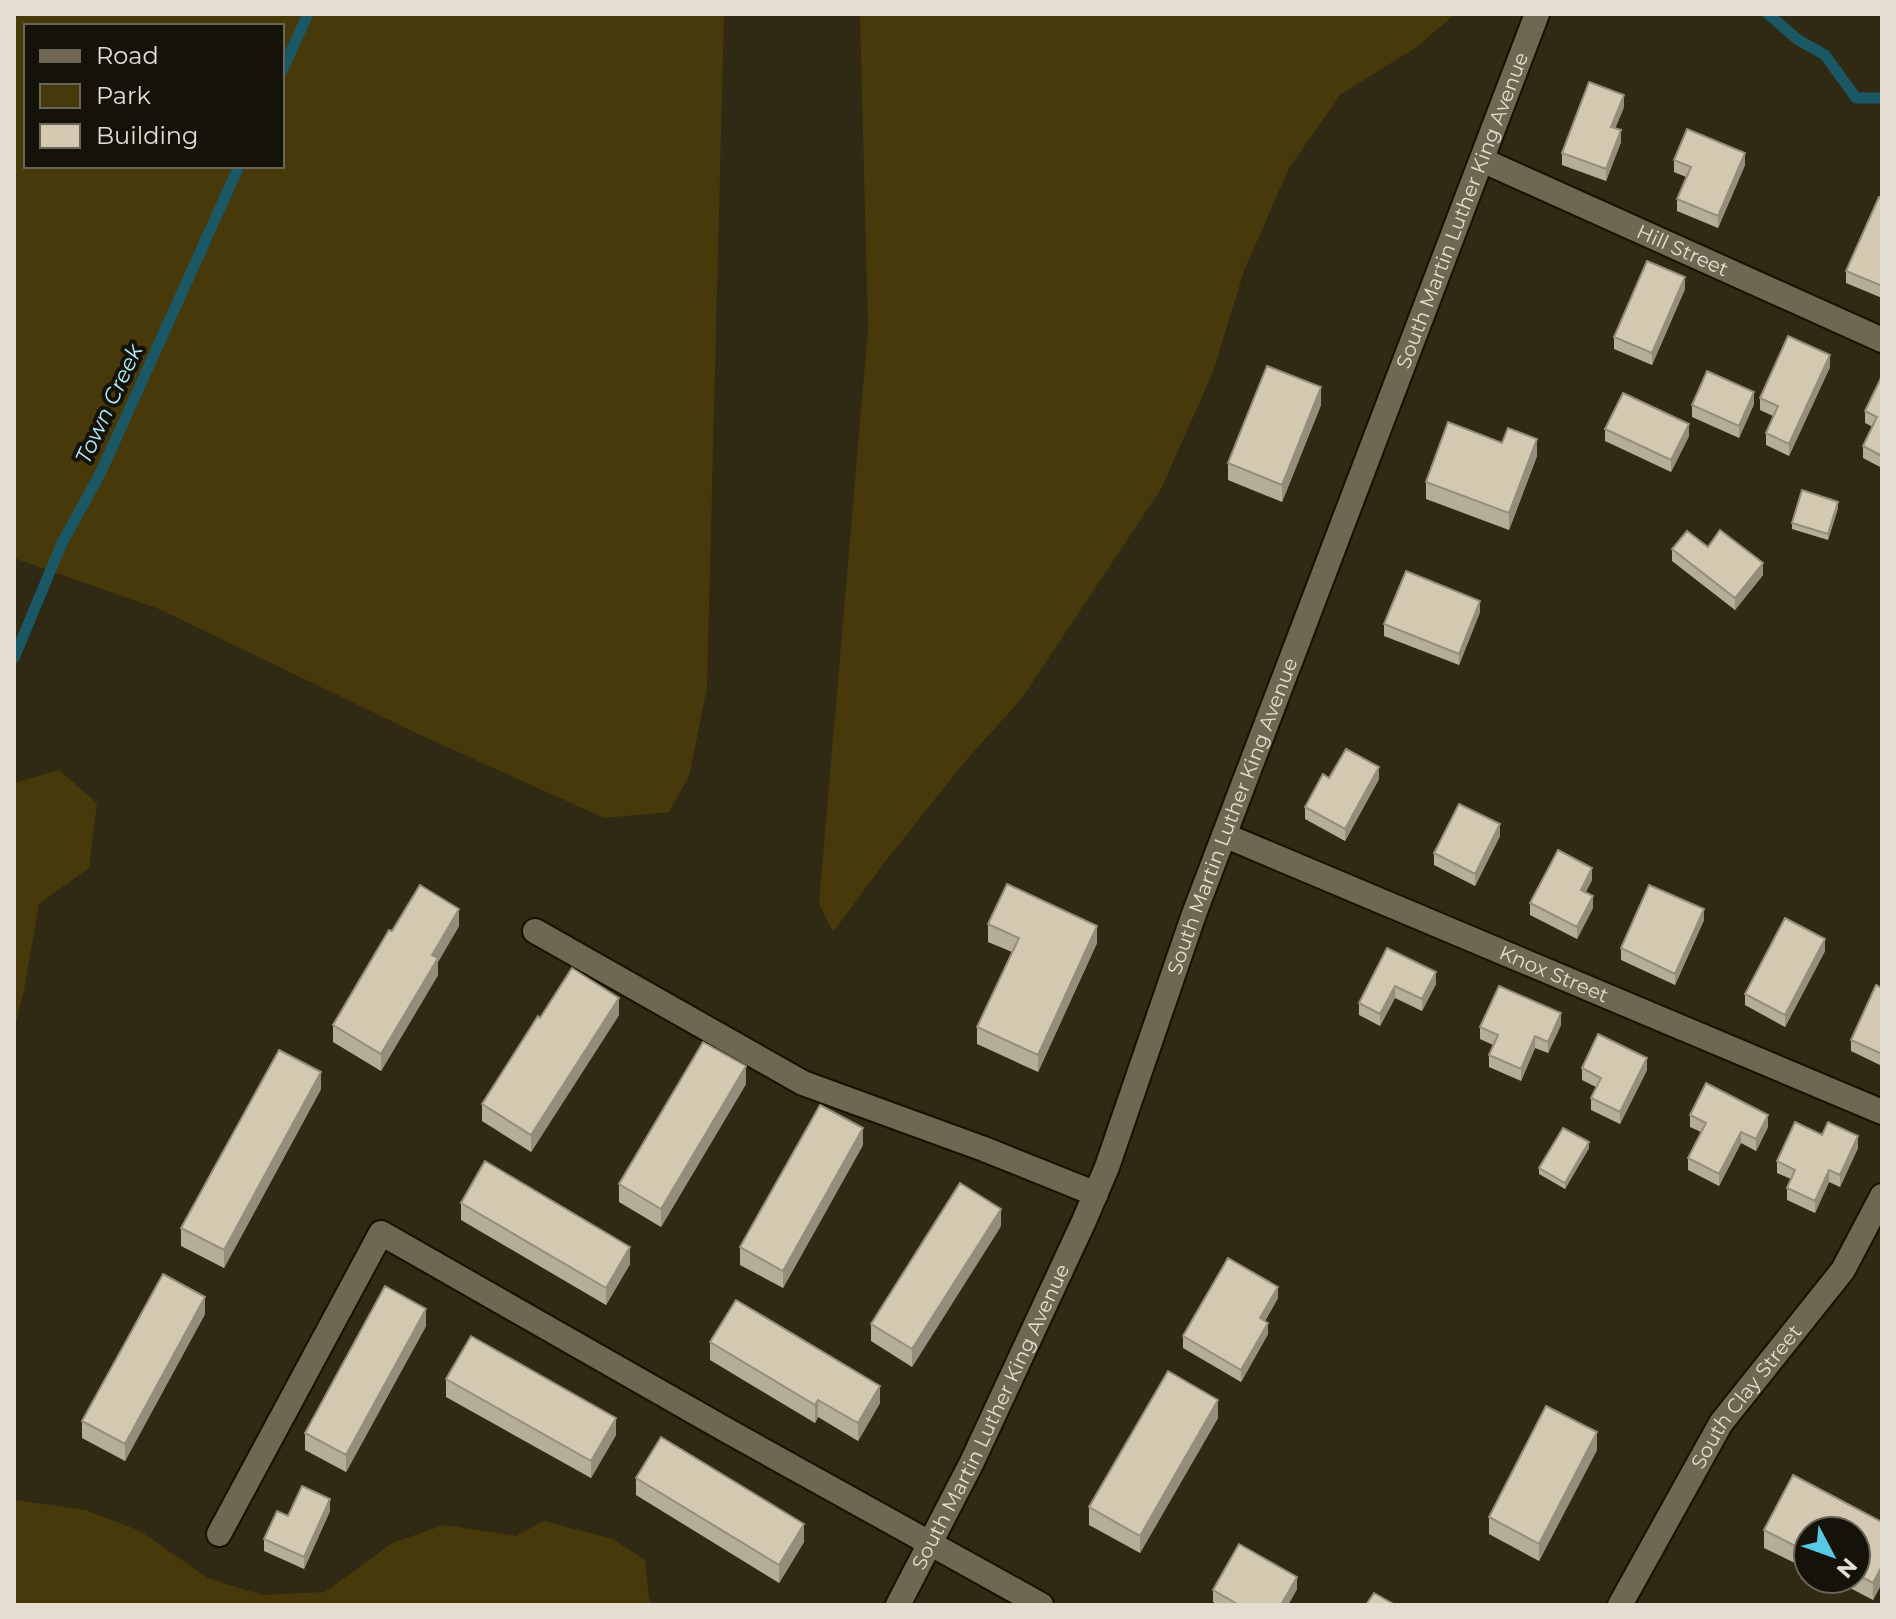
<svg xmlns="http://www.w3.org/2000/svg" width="1896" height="1619" viewBox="0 0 1896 1619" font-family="Montserrat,sans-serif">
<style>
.green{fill:#48390a;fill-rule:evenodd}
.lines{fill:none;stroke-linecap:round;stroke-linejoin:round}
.stream{stroke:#1a5866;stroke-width:11}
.minor-casing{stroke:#181101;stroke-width:28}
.minor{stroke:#6f6750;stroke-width:24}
.wall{fill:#b5ad97}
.shaded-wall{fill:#948d7b}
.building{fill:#d3c9b0;stroke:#948d7b;stroke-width:2}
.labels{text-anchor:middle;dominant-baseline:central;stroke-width:8;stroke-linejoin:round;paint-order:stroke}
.street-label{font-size:20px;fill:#e3ded1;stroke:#151209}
.water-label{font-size:22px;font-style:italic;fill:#afeeff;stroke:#151209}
</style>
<rect width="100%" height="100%" fill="#302914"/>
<path class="green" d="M14,14H724L707,688L689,776L669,812L604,818L416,733L159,609L14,558ZM26,26H282V166H26Z
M860,14H1455L1417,47L1341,94L1289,168L1244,271L1213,372L1161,489L1022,698L961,766L885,862L833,932L819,903L868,329Z
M59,770L97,803L89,868L39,904L24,990L14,1030V783Z
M14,1500L86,1510L140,1531L208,1578L262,1595L325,1592L392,1543L444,1525L516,1536L544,1521L613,1539L645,1560L649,1598L653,1605H14Z"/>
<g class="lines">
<path class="stream" d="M1768,14L1797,39L1825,55L1856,98H1882
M282,71L308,14
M14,658L62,543L101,472L239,166"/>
<g class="minor-casing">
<g id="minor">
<path id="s1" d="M1482,160L1882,340"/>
<path id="s2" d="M1224,835L1882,1112"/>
<path d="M535,931L803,1083L984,1149L1096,1194"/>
<path d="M219,1534L381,1233L728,1431L1041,1605"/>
<path id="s3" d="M898,1605L972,1462L1084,1221L1107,1167L1194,914L1537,14"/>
<path id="s4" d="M1620,1605L1721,1423L1843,1270L1882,1196"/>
</g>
</g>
<use href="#minor" class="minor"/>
</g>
<path class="wall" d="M1624,107L1615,128L1621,142L1606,181L1562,165V153Z
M1674,160L1745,165L1718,228L1677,211V199L1686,177L1674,172Z
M1882,198V298L1846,283V271Z
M1685,289L1652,365L1614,349V337Z
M1830,367L1789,456L1766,445V433L1773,416L1760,410V398Z
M1882,378V468L1863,458V446L1873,427L1865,423V411Z
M1754,404L1739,438L1692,417V405Z
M1321,405L1282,502L1228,480V463Z
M1605,429L1689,436L1671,472L1605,441Z
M1537,456L1509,530L1426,499V482Z
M1838,508L1828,540L1792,529V523Z
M1708,547L1763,575L1735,610L1672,561V549Z
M1480,612L1459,665L1384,636V624Z
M1329,778L1379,779L1345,841L1305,819V807Z
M1500,836L1475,886L1434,865V853Z
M1592,880L1585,893L1593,908L1577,939L1530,915V903Z
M1704,920L1675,985L1621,960V948Z
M988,924L1097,943L1038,1072L977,1044V1027L1012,952L988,942Z
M459,926L438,962V975L381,1071L333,1042V1025L392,931Z
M1387,948L1436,984L1422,1011L1395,998L1380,1026L1359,1015V1003Z
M1825,951L1785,1027L1745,1005V994Z
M1882,988V1066L1851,1051V1040Z
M619,1015L531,1152L482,1121V1104Z
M1561,1025L1548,1053L1535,1048L1521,1081L1489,1067V1055L1493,1045L1480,1039V1027Z
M1582,1068L1647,1070L1620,1124L1591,1110V1098L1596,1087L1582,1080Z
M746,1084L661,1227L619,1202V1184Z
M321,1089L224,1268L181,1246V1228Z
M1690,1115L1768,1127L1756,1151L1741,1143L1719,1186L1688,1170V1158L1701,1132L1690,1127Z
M1822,1135L1858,1148L1840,1187L1829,1182L1815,1213L1787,1200V1188L1791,1179L1777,1173V1161Z
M863,1145L783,1288L740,1265V1247Z
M1589,1148L1565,1189L1539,1174V1168Z
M461,1203L630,1264L606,1305L461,1220Z
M1001,1226L912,1367L871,1341V1324Z
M1278,1298L1265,1321L1268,1334L1241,1382L1183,1348V1336Z
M205,1314L125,1461L82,1438V1421Z
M426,1326L346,1472L305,1450V1433Z
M710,1342L880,1403L858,1441L818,1417L815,1423L710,1360Z
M446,1379L616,1435L591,1478L446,1397Z
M1218,1418L1140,1553L1089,1525V1507Z
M1597,1450L1539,1561L1489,1534V1517Z
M636,1478L804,1542L779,1583L636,1495Z
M330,1511L304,1569L264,1551V1539L288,1516Z
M1882,1522V1583L1873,1600L1833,1579H1856V1531H1808V1567L1807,1569L1764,1548V1530Z
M1297,1589L1288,1605H1218L1213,1602V1590Z"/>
<path class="shaded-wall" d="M1624,95V107L1611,139V127Z
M1621,130V142L1606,181V169Z
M1745,153V165L1718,228V216Z
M1685,277V289L1652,365V353Z
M1830,355V367L1789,456V444Z
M1321,387V405L1282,502V485Z
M1754,392V404L1739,438V426Z
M1689,424V436L1671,472V460Z
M1537,439V456L1509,530V513Z
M1838,502V508L1828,540V534Z
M1763,563V575L1735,610V598Z
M1480,601V612L1459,665V654Z
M1379,767V779L1345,841V829Z
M1500,824V836L1475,886V874Z
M1592,868V880L1581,902V890Z
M1593,896V908L1577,939V927Z
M459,909V926L438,962V975L381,1071V1054L432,955Z
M1704,909V920L1675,985V974Z
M1097,926V943L1038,1072V1055Z
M1825,939V951L1785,1027V1015Z
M1436,972V984L1422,1011V999Z
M1395,986V998L1380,1026V1014Z
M619,998V1015L531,1152V1135Z
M1561,1013V1025L1548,1053V1042Z
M1535,1036V1048L1521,1081V1069Z
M1647,1058V1070L1620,1124V1112Z
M746,1066V1084L661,1227V1209Z
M321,1072V1089L224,1268V1250Z
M1768,1115V1127L1756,1151V1139Z
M863,1128V1145L783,1288V1271Z
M1741,1132V1143L1719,1186V1174Z
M1858,1136V1148L1840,1187V1175Z
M1589,1142V1148L1565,1189V1183Z
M1829,1170V1182L1815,1213V1201Z
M1001,1209V1226L912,1367V1349Z
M630,1247V1264L606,1305V1288Z
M1278,1287V1298L1260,1330V1318Z
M205,1297V1314L125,1461V1444Z
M426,1309V1326L346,1472V1455Z
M1268,1323V1334L1241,1382V1370Z
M880,1386V1403L858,1441V1423Z
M818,1400V1417L815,1423V1405Z
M1218,1400V1418L1140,1553V1536Z
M616,1418V1435L591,1478V1461Z
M1597,1432V1450L1539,1561V1544Z
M330,1499V1511L304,1569V1557Z
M804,1524V1542L779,1583V1565Z
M1808,1550V1567L1807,1569V1552Z
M1882,1566V1583L1873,1600V1583Z
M1297,1577V1589L1288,1605H1281Z"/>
<path class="building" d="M1589,82L1624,95L1611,127L1621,130L1606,169L1562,153Z
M1687,129L1745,153L1718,216L1677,199L1691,167L1674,160Z
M1879,197L1882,198V286L1846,271Z
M1647,261L1685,277L1652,353L1614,337Z
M1788,336L1830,355L1789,444L1766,433L1778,406L1760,398Z
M1267,366L1321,387L1282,485L1228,463Z
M1707,371L1754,392L1739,426L1692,405Z
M1881,378H1882V456L1863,446L1877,417L1865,411Z
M1623,393L1689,424L1671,460L1605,429Z
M1448,422L1502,443L1508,428L1537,439L1509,513L1426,482Z
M1802,490L1838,502L1828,534L1792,523Z
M1720,530L1763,563L1735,598L1672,549L1687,531L1708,547Z
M1406,571L1480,601L1459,654L1384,624Z
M1346,749L1379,767L1345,829L1305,807L1323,774L1329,778Z
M1459,804L1500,824L1475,874L1434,853Z
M1558,850L1592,868L1581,890L1593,896L1577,927L1530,903Z
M1007,884L1097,926L1038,1055L977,1027L1019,938L988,924Z
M420,885L459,909L432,955L438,958L381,1054L333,1025L389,930L392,931Z
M1649,885L1704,909L1675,974L1621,948Z
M1785,918L1825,939L1785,1015L1745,994Z
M1387,948L1436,972L1422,999L1395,986L1380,1014L1359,1003Z
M572,968L619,998L531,1135L482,1104L538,1016L540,1018Z
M1876,985L1882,988V1054L1851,1040Z
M1499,986L1561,1013L1548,1042L1535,1036L1521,1069L1489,1055L1498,1035L1480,1027Z
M1598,1034L1647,1058L1620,1112L1591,1098L1601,1078L1582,1068Z
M703,1042L746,1066L661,1209L619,1184Z
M279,1050L321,1072L224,1250L181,1228Z
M1706,1083L1768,1115L1756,1139L1741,1132L1719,1174L1688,1158L1706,1123L1690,1115Z
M820,1105L863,1128L783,1271L740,1247Z
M1795,1122L1822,1135L1828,1122L1858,1136L1840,1175L1829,1170L1815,1201L1787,1188L1795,1170L1777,1161Z
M1563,1128L1589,1142L1565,1183L1539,1168Z
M485,1161L630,1247L606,1288L461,1203Z
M960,1183L1001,1209L912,1349L871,1324Z
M1228,1258L1278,1287L1260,1318L1268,1323L1241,1370L1183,1336Z
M163,1274L205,1297L125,1444L82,1421Z
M385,1286L426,1309L346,1455L305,1433Z
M736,1300L880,1386L858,1423L818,1400L815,1405L710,1342Z
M471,1336L616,1418L591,1461L446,1379Z
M1168,1371L1218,1400L1140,1536L1089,1507Z
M1546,1406L1597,1432L1539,1544L1489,1517Z
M661,1437L804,1524L779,1565L636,1478Z
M1793,1475L1882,1522V1566L1873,1583L1856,1574V1531H1808V1550L1807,1552L1764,1530Z
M302,1486L330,1499L304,1557L264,1539L277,1511L288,1516Z
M1239,1544L1297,1577L1281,1605H1239L1213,1590Z
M1374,1593L1395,1605H1366Z"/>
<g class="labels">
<g class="street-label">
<text stroke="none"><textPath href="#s3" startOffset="1506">South Martin Luther King Avenue</textPath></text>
<text stroke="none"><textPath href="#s1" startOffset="220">Hill Street</textPath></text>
<text stroke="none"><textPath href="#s3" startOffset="858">South Martin Luther King Avenue</textPath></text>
<text stroke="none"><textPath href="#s2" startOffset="358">Knox Street</textPath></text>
<text stroke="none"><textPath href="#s4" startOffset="244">South Clay Street</textPath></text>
<text stroke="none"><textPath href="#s3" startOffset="210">South Martin Luther King Avenue</textPath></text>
</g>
<g class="water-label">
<text transform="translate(109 404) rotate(-65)">Town Creek</text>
</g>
</g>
<rect width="1896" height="1619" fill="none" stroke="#e3ded1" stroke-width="32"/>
<rect x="24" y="24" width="260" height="144" fill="#151209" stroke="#676459" stroke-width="2"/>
<rect x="40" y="50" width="40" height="12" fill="#6f6750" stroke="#676459" stroke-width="2"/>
<text x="96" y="64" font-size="24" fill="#e3ded1">Road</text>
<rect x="40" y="84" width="40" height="24" fill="#48390a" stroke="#676459" stroke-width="2"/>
<text x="96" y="104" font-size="24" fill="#e3ded1">Park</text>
<rect x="40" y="124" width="40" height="24" fill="#d3c9b0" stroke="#676459" stroke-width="2"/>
<text x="96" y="144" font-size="24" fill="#e3ded1">Building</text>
<g transform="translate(1832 1555) rotate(131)"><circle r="38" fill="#151209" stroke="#676459" stroke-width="2"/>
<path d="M0-6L14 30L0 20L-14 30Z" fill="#59c8e4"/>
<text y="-12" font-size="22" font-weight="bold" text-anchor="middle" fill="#e3ded1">N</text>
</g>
</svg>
